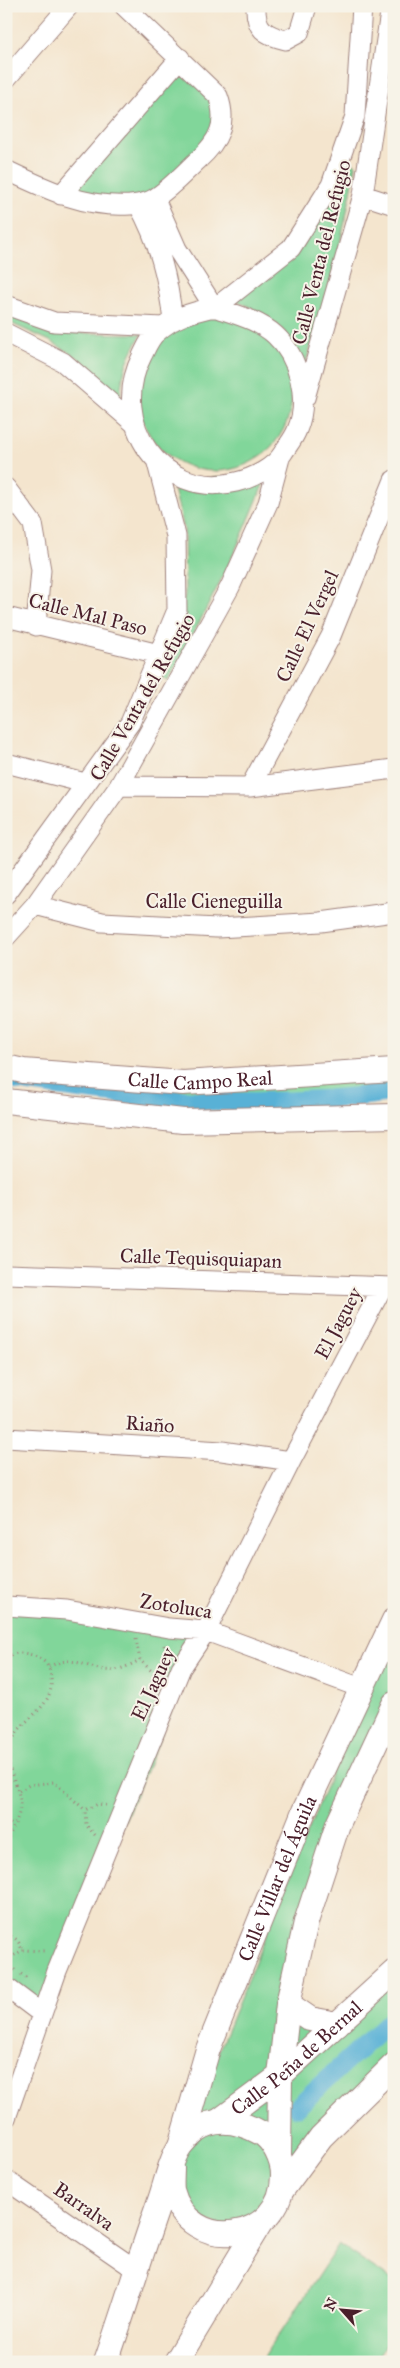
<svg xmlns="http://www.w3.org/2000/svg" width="400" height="2368" viewBox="0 0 400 2368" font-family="'IM FELL Great Primer',serif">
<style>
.green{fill:#81d69a;stroke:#667a62}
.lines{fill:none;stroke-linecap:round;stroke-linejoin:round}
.canal{stroke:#59b1d6;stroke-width:19}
.minor-casing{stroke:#9f827c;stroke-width:21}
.tertiary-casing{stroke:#9f827c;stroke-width:26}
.path{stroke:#9f827c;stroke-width:3;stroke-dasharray:1 4;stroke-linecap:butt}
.minor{stroke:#fff;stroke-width:19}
.tertiary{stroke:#fff;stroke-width:24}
.labels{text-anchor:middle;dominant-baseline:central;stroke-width:4;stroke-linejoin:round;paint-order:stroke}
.street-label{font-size:20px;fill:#4a1f2b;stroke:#f7f3e8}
</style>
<rect width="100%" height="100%" fill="#f7f3e8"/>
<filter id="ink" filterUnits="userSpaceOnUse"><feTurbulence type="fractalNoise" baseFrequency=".02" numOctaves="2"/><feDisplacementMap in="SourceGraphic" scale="10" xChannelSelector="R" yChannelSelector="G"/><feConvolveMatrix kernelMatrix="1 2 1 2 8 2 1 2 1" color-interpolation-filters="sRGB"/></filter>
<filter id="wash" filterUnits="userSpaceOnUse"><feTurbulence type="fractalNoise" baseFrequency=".0096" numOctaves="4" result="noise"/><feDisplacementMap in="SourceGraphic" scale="20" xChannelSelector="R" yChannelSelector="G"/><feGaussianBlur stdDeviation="1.12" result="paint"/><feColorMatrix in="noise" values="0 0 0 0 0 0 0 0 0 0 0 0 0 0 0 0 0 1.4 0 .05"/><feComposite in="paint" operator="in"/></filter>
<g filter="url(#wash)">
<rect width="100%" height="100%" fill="#f4e5ce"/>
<path class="green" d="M180,58L218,96L223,122L155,199L61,195Z
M351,161L356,165C345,233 326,298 305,365C287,327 271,317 234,299L339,184Z
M6,314L38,325L76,333L142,334C129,354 122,372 120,396L77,357L50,341L6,321Z
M138 394a77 77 0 1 1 154 0a77 77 0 1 1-154 0Z
M267,474C241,546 204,614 168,681L161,676L173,649L185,594L184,529L172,481Z
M6,1073L394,1074V1099L263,1105L97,1094L6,1082Z
M6,1606L206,1631L42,2014L6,1987Z
M394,1620V1704L338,1824L288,2004L337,2024L394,1972V2065L238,2233L181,2210L180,2146Z
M339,2244L394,2281V2333L375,2362H261Z"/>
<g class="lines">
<path class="canal" d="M6,1079C133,1100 266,1111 394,1092
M297,2107L394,2017"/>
</g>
</g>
<g filter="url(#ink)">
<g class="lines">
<g class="minor-casing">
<path id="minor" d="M256,6C255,29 265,35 286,40L299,33L307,6
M6,79L69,6
M6,170C46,189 84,208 130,205C138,204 148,203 155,198C171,188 185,172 198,160C219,141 228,123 218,96L124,6
M61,195L180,58
M363,195L394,205
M155,199L177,249L214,307
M138,204C159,242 168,278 173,321
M6,305L54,322L163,327
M214,307C234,314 259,320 275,335C299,357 310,400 297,430C294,438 288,445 283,453C274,468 253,478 236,482C161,500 108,422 142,356C146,348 150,338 156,333C173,317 192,312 214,307Z
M215,308L291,248L331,185L355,116L362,6
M6,333L63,362L135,424
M305,398L363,195L391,6
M6,488L33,524L41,570L36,626
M6,617L159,654
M6,763L85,783
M119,786L250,787L394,769
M250,787L331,636L394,480
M6,894L130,723L177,610L176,536L157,463
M35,905L102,922L217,928L321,922L394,912
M6,937L35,905L119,786L230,587L268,503L280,458
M6,1274L393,1287
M6,1438L222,1451L291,1461
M6,1606L67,1610L169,1628L206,1631L361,1688
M6,1987L42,2014
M6,2118L57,1971L181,1668L206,1631L291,1461L382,1288
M6,2180L135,2269"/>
</g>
<g class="tertiary-casing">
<g id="tertiary">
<path id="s1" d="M6,1067L23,1071L183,1083L394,1070"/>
<path d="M6,1101L183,1121L394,1116"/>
<path d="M288,2004L310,2019L337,2024"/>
<path id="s2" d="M219,2121L280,2076L394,1972"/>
<path id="s3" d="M180,2146L208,2049L304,1811L394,1620"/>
<path d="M279,2155L280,2076L288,2004L306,1922L338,1824L394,1704"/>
<path d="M282,2190L321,2137L394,2065"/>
<path d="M106,2362C125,2308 141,2253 160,2200C166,2183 170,2161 180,2146C184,2141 191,2134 196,2130C217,2116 241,2122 261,2133C273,2140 283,2160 283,2175C283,2243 189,2256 172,2190C171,2183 172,2175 172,2168"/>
<path d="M176,2362L259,2225"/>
</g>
</g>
<path class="path" d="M136,1639L140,1660L158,1677
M164,1645L166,1651L165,1658
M6,1657C13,1653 21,1652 28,1654C38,1656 48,1662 50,1672C59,1712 17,1715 10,1748C4,1773 21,1783 20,1807C19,1821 9,1832 6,1846
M49,1667C75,1651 89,1673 114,1670C123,1669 132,1664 140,1660
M19,1791L29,1785L54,1782L85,1810
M6,1821L14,1826
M95,1835L86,1825L85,1810L98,1804L106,1805
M6,1850V1878
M6,1935C16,1937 19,1941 22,1950
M6,1961L22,1950L46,1951
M6,1964L16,1971
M21,1974L29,1979"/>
<use href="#minor" class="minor"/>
<use href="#tertiary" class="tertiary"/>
</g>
</g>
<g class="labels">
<g class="street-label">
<text transform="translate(321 252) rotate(-76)">Calle Venta del Refugio</text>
<text transform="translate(88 614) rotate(14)">Calle Mal Paso</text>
<text transform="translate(307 626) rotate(-65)">Calle El Vergel</text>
<text transform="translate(142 697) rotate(-60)">Calle Venta del Refugio</text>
<text x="214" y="901">Calle Cieneguilla</text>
<text stroke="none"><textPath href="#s1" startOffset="195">Calle Campo Real</textPath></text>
<text transform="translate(201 1258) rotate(2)">Calle Tequisquiapan</text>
<text transform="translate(338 1323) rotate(-62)">El Jaguey</text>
<text transform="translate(150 1424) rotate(4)">Riaño</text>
<text transform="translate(176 1606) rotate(9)">Zotoluca</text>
<text transform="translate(153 1684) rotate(-65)">El Jaguey</text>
<text stroke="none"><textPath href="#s3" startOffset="285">Calle Villar del Águila</textPath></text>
<text stroke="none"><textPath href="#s2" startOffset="100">Calle Peña de Bernal</textPath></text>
<text transform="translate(84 2206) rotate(35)">Barralva</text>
</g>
</g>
<rect width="400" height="2368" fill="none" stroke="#f7f3e8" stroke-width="25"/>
<g transform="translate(342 2310) rotate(297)" stroke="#f7f3e8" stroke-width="4" paint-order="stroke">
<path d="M0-4L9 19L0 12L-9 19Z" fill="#4a1f2b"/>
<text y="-8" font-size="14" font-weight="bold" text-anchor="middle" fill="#4a1f2b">N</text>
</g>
</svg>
